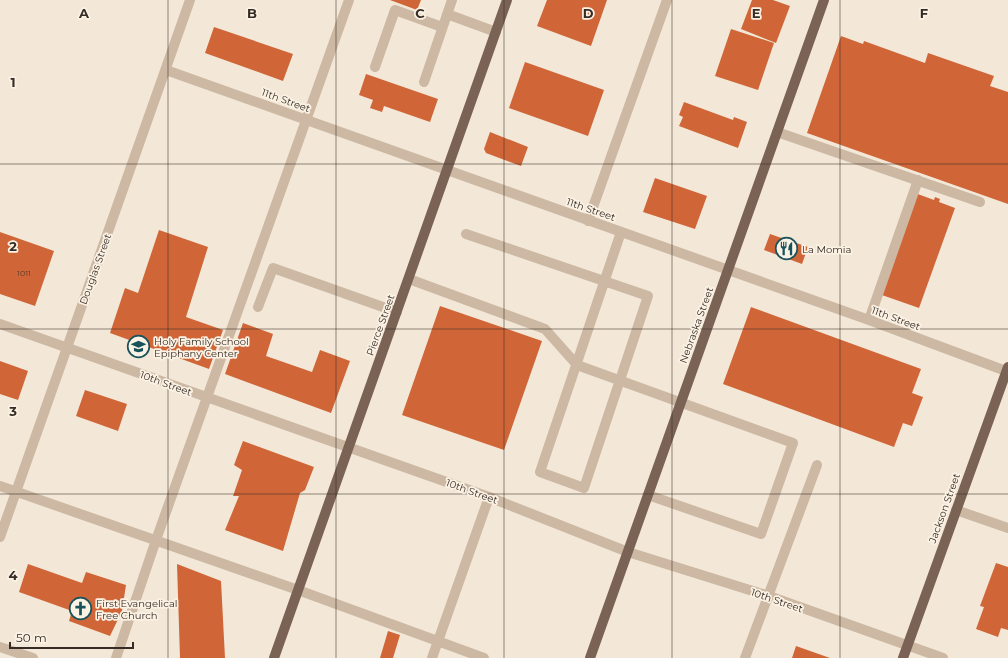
<svg xmlns="http://www.w3.org/2000/svg" width="1008" height="658" viewBox="0 0 1008 658" font-family="Montserrat,sans-serif">
	<style>
		.building { fill: #d06638 }
		.lines { fill: none; stroke-linecap: round; stroke-linejoin: round }
		.minor { stroke: #ccb8a3; stroke-width: 10 }
		.major { stroke: #7a6355; stroke-width: 10 }
		.grid { fill: none; stroke: #362c26; stroke-width: 1; stroke-opacity: 0.55 }
		.labels { text-anchor: middle; stroke-width: 3.5; stroke-linejoin: round; paint-order: stroke }
		.number-label { font-size: 8px; fill: #5c3a2a }
		.street-label { font-size: 10px; fill: #362c26; stroke: #fbf2e4 }
		.poi-label { font-size: 10px; fill: #362c26; stroke: #fbf2e4; text-anchor: start }
		.grid-label { font-size: 13px; text-anchor: middle; font-weight: bold; fill: #362c26; stroke: #fbf2e4; stroke-width: 3.5; stroke-linejoin: round; paint-order: stroke }
	</style>
	<rect width="100%" height="100%" fill="#f3e8d8"/>
	<path class="building" d="M390,0H421L417,10Z
		M547,0H607L591,46L537,26Z
		M752,0H773L790,6L776,43L741,29Z
		M214,27L293,54L283,81L205,53Z
		M731,29L774,43L758,90L715,76Z
		M841,36L863,44L864,41L925,63L928,53L994,76L990,86L1008,92V204L807,133Z
		M525,62L604,90L588,136L509,108Z
		M366,74L438,99L430,122L384,106L382,112L370,108L373,100L359,95Z
		M684,102L733,120L734,117L747,122L738,148L679,126L683,117L679,115Z
		M490,132L528,147L521,166L486,153L484,149Z
		M655,178L707,196L695,229L643,212Z
		M915,193L934,200L935,197L940,199L939,202L955,208L919,308L879,294Z
		M159,230L208,247L186,317L223,330L209,369L110,333L125,288L138,293Z
		M0,232L54,251L35,306L0,294Z
		M770,234L808,247L802,264L764,250Z
		M440,306L542,341L504,450L402,415Z
		M751,307L921,369L912,393L923,397L912,426L903,423L894,447L723,384Z
		M243,323L273,334L266,356L312,372L320,350L350,361L331,413L225,374Z
		M0,361L28,371L18,400L0,394Z
		M85,390L127,404L118,431L76,416Z
		M243,441L314,467L305,490L300,493L283,551L225,530L239,496H233L242,470L234,465Z
		M996,563L1008,567V630L1001,628L998,637L976,629L984,607L980,606Z
		M28,564L82,583L86,572L126,585L122,611L110,636L69,621L72,611L19,592Z
		M177,564L221,581L225,658H180Z
		M388,631L400,635L393,658H380Z
		M796,646L830,658H792Z"/>
	<g class="lines">
		<path class="minor" d="M447,14L496,32
			M375,67L395,10L442,27
			M166,70L869,320L1006,371
			M424,82L452,0
			M777,132L980,202
			M588,221L667,0
			M466,234L648,296L584,488L540,472C567,392 594,312 621,232
			M409,279L545,329L577,365L793,443L761,534L648,495
			M258,307L273,268L397,312
			M869,320L918,180
			M0,324L489,497L628,552L769,596L943,658
			M0,486L298,590L484,658
			M956,510L1008,528
			M0,537L190,0
			M0,647L33,658
			M116,658L156,540L349,0
			M432,658L489,497
			M745,658L817,465"/>
		<path class="major" d="M274,658C350,438 431,220 507,0
			M590,658L824,0
			M903,658L1008,367"/>
	</g>
	<path class="grid" d="M168,0V658M336,0V658M504,0V658M672,0V658M840,0V658M0,164H1008M0,329H1008M0,494H1008"/>
	<defs>
		<symbol id="restaurant-ring" viewBox="-11 -11 22 22"><circle r="9.5" fill="#fbf2e4" stroke="#18535b" stroke-width="1.5"/><path d="M-5-6h1v4h1v-4h1v4h1v-4h1v5L-1.5 .5V6h-2V.5L-5-1ZM5-6V6H3V1.5H1.5Q1.5-4 5-6Z" fill="#18535b"/></symbol>
		<symbol id="school-ring" viewBox="-11 -11 22 22"><circle r="9.5" fill="#fbf2e4" stroke="#18535b" stroke-width="1.5"/><path d="M0-5L7-2L0 1L-7-2ZM-4 1L0 2.5L4 1V4Q0 6-4 4Z" fill="#18535b"/></symbol>
		<symbol id="church-ring" viewBox="-11 -11 22 22"><circle r="9.5" fill="#fbf2e4" stroke="#18535b" stroke-width="1.5"/><path d="M-1.2-6h2.4v3.5h3.3v2.4h-3.3V6h-2.4V-.1h-3.3v-2.4h3.3Z" fill="#18535b"/></symbol>
	</defs>
	<g fill-rule="evenodd">
		<use href="#restaurant-ring" x="774" y="236" width="25" height="25"/>
		<use href="#school-ring" x="126" y="334" width="25" height="25"/>
		<use href="#church-ring" x="68" y="596" width="25" height="25"/>
	</g>
	<g class="labels">
		<g class="number-label">
			<text x="24" y="276">1011</text>
		</g>
		<g class="street-label">
			<text transform="translate(286 100) rotate(20)" y="4">11th Street</text>
			<text transform="translate(591 209) rotate(19)" y="4">11th Street</text>
			<text transform="translate(95 269) rotate(-70)" y="4">Douglas Street</text>
			<text transform="translate(896 318) rotate(20)" y="4">11th Street</text>
			<text transform="translate(380 325) rotate(-70)" y="4">Pierce Street</text>
			<text transform="translate(696 325) rotate(-70)" y="4">Nebraska Street</text>
			<text transform="translate(166 383) rotate(20)" y="4">10th Street</text>
			<text transform="translate(472 491) rotate(20)" y="4">10th Street</text>
			<text transform="translate(944 508) rotate(-70)" y="4">Jackson Street</text>
			<text transform="translate(777 600) rotate(19)" y="4">10th Street</text>
		</g>
		<g class="poi-label">
			<text x="802" y="253">La Momia</text>
			<text x="154" y="345">Holy Family School<tspan x="154" dy="12">Epiphany Center</tspan></text>
			<text x="96" y="607">First Evangelical<tspan x="96" dy="12">Free Church</tspan></text>
		</g>
	</g>
	<g class="grid-label">
		<text x="84" y="18">A</text>
		<text x="252" y="18">B</text>
		<text x="420" y="18">C</text>
		<text x="588" y="18">D</text>
		<text x="756" y="18">E</text>
		<text x="924" y="18">F</text>
		<text x="13" y="87">1</text>
		<text x="13" y="251">2</text>
		<text x="13" y="416">3</text>
		<text x="13" y="580">4</text>
	</g>
	<path d="M10 642v6h123v-6" fill="none" stroke="#362c26" stroke-width="2"/>
	<text x="16" y="642" font-size="12" fill="#362c26" stroke="#fbf2e4" stroke-width="3" paint-order="stroke">50 m</text>
</svg>
